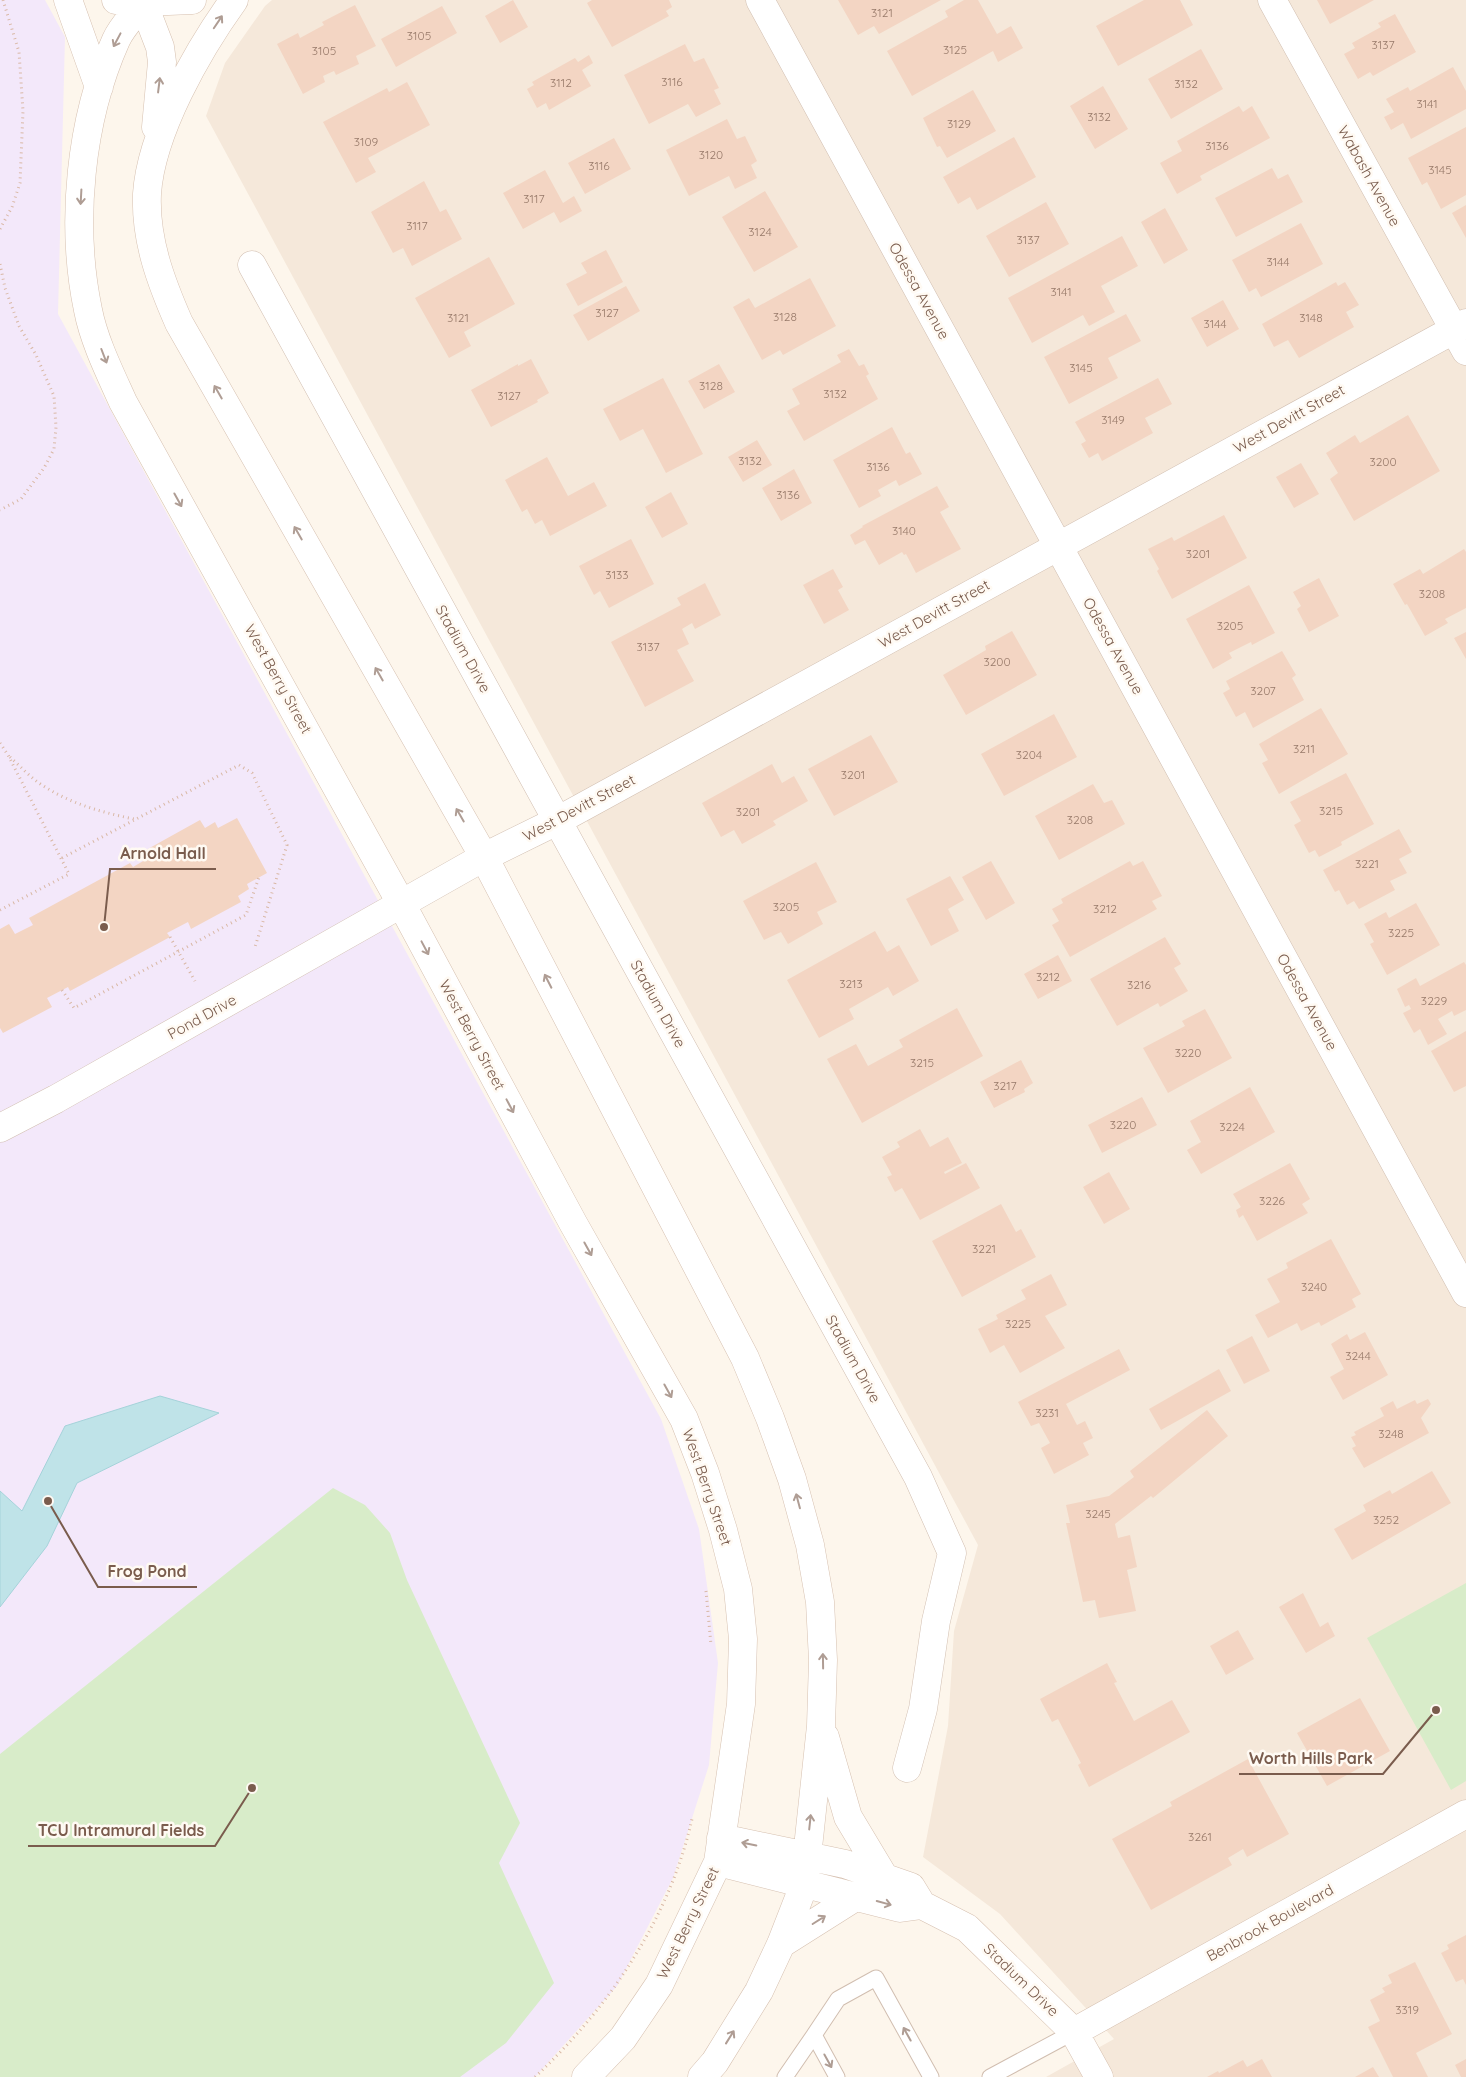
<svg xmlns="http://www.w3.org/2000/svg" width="1466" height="2077" viewBox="0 0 1466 2077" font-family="Quicksand,sans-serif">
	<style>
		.residential { fill: #f5e8da }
		.education { fill: #f3e8fa }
		.green { fill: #d8ecc9 }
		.water { fill: #bfe3e8; stroke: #a5d3da }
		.building { fill: #f3d5c3 }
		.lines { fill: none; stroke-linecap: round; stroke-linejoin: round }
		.lane-casing { stroke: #d1beb0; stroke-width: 17 }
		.street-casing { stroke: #d1beb0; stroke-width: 29 }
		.secondary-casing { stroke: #d6c0b0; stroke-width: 29 }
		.path { stroke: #d9b8a5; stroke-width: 3; stroke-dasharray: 1 4; stroke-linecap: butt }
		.lane { stroke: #fff; stroke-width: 15 }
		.street { stroke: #fff; stroke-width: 28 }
		.secondary { stroke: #fff; stroke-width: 28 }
		.oneway { stroke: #af9d94 }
		.labels { text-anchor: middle; stroke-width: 5; stroke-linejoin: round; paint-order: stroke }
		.number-label { font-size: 12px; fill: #987a6a }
		.street-label { font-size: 15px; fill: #7a5c4d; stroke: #fffaf3 }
		.leader { fill: none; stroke: #7a5c4d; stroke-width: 2 }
		.callout-dot { fill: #7a5c4d; stroke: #fffaf3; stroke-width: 2 }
		.callout-label { font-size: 16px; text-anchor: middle; font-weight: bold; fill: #7a5c4d; stroke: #fffaf3; stroke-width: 5; stroke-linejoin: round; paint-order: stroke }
	</style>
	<rect width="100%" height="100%" fill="#fdf6ec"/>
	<path class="residential" d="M272,0H1466V2077H1046L1114,2039L1000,1914L923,1857L948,1726L954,1631L978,1545L206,116L225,63L265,6Z"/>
	<path class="education" d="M0,0H45L65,37L58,314L661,1419L699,1529L718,1663L709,1765L673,1878L617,1986L535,2077H0Z"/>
	<path class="green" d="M333,1488L365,1505L390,1533L407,1580L520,1823L499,1863L554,1983L506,2043L460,2077H0V1754Z
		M1466,1583V1781L1451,1790L1367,1638Z"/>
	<path class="water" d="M160,1396L219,1413L77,1483L47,1546L0,1607V1491L22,1511L65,1426Z"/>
	<path class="building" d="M513,0L528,27L500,43L485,16Z
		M592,0H669L672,7L666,11L669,16L612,47L587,3Z
		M838,0H941L879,34L874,26L858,35Z
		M964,0H978L997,34L1011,26L1023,48L998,62L993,51L912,96L887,51L948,17L945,11Z
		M1144,0H1180L1193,25L1118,66L1096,26Z
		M1317,0H1374L1330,24Z
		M355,5L376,46L356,56L359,64L336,75L334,71L323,76L325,82L303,94L277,44L298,33L300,38L324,25L322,22Z
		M442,6L457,33L396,67L381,39Z
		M1395,14L1416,52L1373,76L1370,72L1358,79L1344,54L1355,48L1352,43L1381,27L1378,23Z
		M685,44L694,62L704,58L719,88L714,90L721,104L696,117L688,104L649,124L624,75Z
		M1201,49L1223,89L1171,119L1148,79Z
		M589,55L593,63L582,70L591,86L549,110L546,103L537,108L527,89L534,85L532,82L575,58L578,62Z
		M1453,67L1466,91V109L1411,139L1403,123L1391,130L1384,117L1394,112L1386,99L1408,87L1410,91Z
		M407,82L430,125L368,158L376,172L356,183L323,122L387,88L389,92Z
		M1103,86L1128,129L1095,149L1070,106Z
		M973,90L996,131L947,158L940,146L937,147L923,118Z
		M1239,106L1243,112L1252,106L1270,138L1200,176L1202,180L1177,194L1160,163L1182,151L1177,141Z
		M727,119L737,139L745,136L757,161L751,165L757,178L735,189L729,176L689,196L666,150Z
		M1466,127V195L1441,209L1427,182L1422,185L1408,158Z
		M1014,137L1036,177L977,210L970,197L958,204L943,177Z
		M614,138L631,169L585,194L568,163Z
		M1272,168L1278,179L1288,174L1303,202L1236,237L1215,198Z
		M545,170L563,203L574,196L582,211L560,223L554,212L523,229L503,193Z
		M424,181L440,212L446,209L462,239L412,266L403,248L393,253L371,212Z
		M765,191L798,247L754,272L722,217Z
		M1046,202L1069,244L1009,277L986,236Z
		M1466,205V238L1452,213Z
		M1165,208L1188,250L1164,264L1141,222Z
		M1301,223L1323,264L1261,297L1256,288L1249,292L1232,260Z
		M1122,236L1138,266L1101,286L1115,312L1089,326L1083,315L1032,343L1008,298Z
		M606,250L623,282L578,306L566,284L587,273L581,263Z
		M489,257L515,304L464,332L471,346L449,358L415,298Z
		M810,278L836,326L783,355L780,350L762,360L733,307L749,298L755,308Z
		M1336,282L1338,286L1345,282L1359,305L1346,312L1354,327L1299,358L1288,340L1274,347L1262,324Z
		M626,286L640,311L588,341L573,315Z
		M1223,300L1239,329L1207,347L1191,318Z
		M1126,314L1141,341L1108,358L1118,378L1069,404L1044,357Z
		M849,349L859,366L864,364L869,374L866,376L878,399L804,441L787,411L800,404L792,389L841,362L837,355Z
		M531,359L549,393L537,400L538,402L491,427L471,390L518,364V366Z
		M719,364L735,392L704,409L688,381Z
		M663,378L703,454L666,473L643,429L620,441L603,409Z
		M1158,378L1172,404L1145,418L1153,433L1102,461L1098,453L1089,458L1081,444L1086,441L1075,422Z
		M1408,415L1440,471L1354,521L1330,479L1338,473L1326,453L1355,435L1360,443Z
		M892,427L906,454L910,452L922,474L899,486L896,480L878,490L881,496L859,508L833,460Z
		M757,440L772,465L743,482L728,457Z
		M547,457L568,496L594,482L607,506L550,536L542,520L535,524L527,509L522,512L505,480Z
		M1301,463L1319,494L1294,508L1276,477Z
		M794,469L812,503L781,521L762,488Z
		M937,486L949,507L940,512L961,549L916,573L906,554L904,555L902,552L879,565L865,540L855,545L850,535L863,527L862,526Z
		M671,492L688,524L662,538L645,507Z
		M1224,515L1247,558L1172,599L1157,571L1159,569L1148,549L1172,537L1174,541Z
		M631,539L654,584L609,608L600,591L594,595L579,566Z
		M1464,549L1466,552V608L1445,619L1448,623L1425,636L1407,604L1405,605L1393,584L1420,569L1423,574Z
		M833,569L843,587L838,590L849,610L824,624L803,585Z
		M1319,578L1339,616L1309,632L1297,609L1301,606L1293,592Z
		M705,583L721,615L695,629L692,623L682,629L689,644L677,650L694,681L645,707L611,642L681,605L677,598Z
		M1249,585L1275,633L1252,645L1251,642L1229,653L1232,658L1213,669L1186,619Z
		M1012,631L1037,675L966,715L943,675L986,650L985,646Z
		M1466,632V659L1454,638Z
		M1282,651L1296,675L1292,678L1304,700L1253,728L1245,712L1236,717L1223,693L1230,689L1226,681Z
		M1321,708L1348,754L1279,794L1262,763L1268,760L1259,744Z
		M1054,714L1077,757L1004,796L981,754Z
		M871,735L898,782L834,816L808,769Z
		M772,764L782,783L794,776L808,801L773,821L776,825L742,844L734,830L721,837L702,803Z
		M1346,773L1374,824L1341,842L1342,845L1319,857L1315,850L1309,853L1294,825L1301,821L1290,802Z
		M1093,784L1104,803L1112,800L1125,824L1059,860L1035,816Z
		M237,818L267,873L247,884L249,889L238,896L241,902L191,929L188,922L167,933L170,937L70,991L68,987L47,998L52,1007L3,1033L0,1028V929L9,924L15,934L33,925L29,918L130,863L133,867L150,857L146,850L200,820L205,828L215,822L218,828Z
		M1399,829L1412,852L1399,859L1407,873L1390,881L1395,890L1359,909L1354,901L1347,905L1339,890L1335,892L1323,870Z
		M991,861L1015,903L986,920L962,877Z
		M1130,861L1133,866L1143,861L1162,896L1152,901L1157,909L1070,957L1052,925L1059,921L1052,909L1063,903L1061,899Z
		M816,862L837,902L817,912L823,924L788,944L781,932L764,940L743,901Z
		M950,876L964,900L948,909L959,931L931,946L906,899Z
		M1416,903L1440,945L1387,975L1370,944L1374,942L1364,924L1386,912L1389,918Z
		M875,931L887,952L899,945L919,981L893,996L888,987L849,1009L854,1019L819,1038L787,980Z
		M1165,937L1181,964L1174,968L1188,991L1160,1007L1158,1003L1117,1026L1090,979Z
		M1058,955L1072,981L1038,999L1024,974Z
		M1464,962L1466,965V1010L1454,1016L1452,1011L1438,1019L1447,1034L1428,1045L1420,1029L1414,1033L1403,1013L1411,1009L1409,1005L1405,1007L1397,989L1416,978L1420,986Z
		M957,1008L983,1056L862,1123L827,1059L856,1044L868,1066L903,1047L899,1040Z
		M1205,1009L1232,1058L1168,1093L1143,1048L1185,1026L1182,1021Z
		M1466,1031V1086L1454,1092L1431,1051Z
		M1021,1060L1033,1083L1024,1089L1025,1092L994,1108L980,1082Z
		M1250,1087L1275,1132L1201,1174L1187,1150L1201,1142L1190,1121Z
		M1142,1097L1157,1125L1102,1153L1088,1125Z
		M920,1129L930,1147L948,1137L962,1163L944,1172L945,1174L966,1163L980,1188L920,1220L902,1188L895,1192L887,1177L892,1175L882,1157L900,1147L897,1142Z
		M1290,1163L1310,1199L1302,1204L1308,1213L1257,1241L1243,1215L1239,1218L1236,1210L1241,1207L1233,1194Z
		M1109,1172L1130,1209L1104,1224L1083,1187Z
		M1001,1204L1016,1232L1021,1229L1036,1257L962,1297L932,1241Z
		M1331,1239L1361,1294L1352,1299L1356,1307L1321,1326L1319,1322L1301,1331L1297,1323L1268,1338L1255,1315L1280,1302L1267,1279L1288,1268L1286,1263Z
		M1051,1274L1067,1305L1045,1316L1065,1348L1020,1373L1004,1345L990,1353L978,1329L998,1319L996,1315L1026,1299L1021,1290Z
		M1365,1332L1388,1375L1343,1400L1330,1377L1344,1369L1331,1344L1347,1334L1350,1340Z
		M1252,1336L1270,1371L1244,1384L1226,1350Z
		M1119,1349L1130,1370L1066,1404L1077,1425L1085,1421L1093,1438L1083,1443L1089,1455L1054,1474L1041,1448L1050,1443L1039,1423L1031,1426L1018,1402Z
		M1219,1369L1231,1391L1161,1430L1149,1409Z
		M1428,1399L1431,1404L1421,1418L1429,1433L1364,1468L1352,1448L1356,1446L1351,1437L1356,1435L1354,1432L1384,1416L1380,1408L1393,1401L1397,1409L1415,1400L1417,1404Z
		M1207,1410L1228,1436L1153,1498L1151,1496L1115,1524L1118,1538L1130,1535L1137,1567L1127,1570L1136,1611L1099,1618L1095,1600L1083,1602L1066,1523H1070L1066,1505L1109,1496L1134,1477L1130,1471Z
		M1432,1471L1451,1503L1352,1560L1334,1529L1366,1511L1363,1505L1390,1490L1392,1494Z
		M1303,1593L1320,1627L1328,1622L1335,1636L1306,1653L1279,1607Z
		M1238,1630L1254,1659L1226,1675L1210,1646Z
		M1107,1663L1117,1682L1114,1683L1134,1721L1172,1700L1190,1732L1089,1787L1078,1765L1081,1763L1058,1719L1052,1722L1040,1699Z
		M1360,1698L1390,1751L1327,1786L1297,1733Z
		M1248,1759L1289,1834L1247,1857L1243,1849L1228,1858L1232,1865L1151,1910L1112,1839L1172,1806L1170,1802Z
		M1466,1935V1985L1463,1979L1456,1982L1441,1953L1449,1949L1447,1945Z
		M1415,1962L1452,2034L1416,2053L1428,2077H1393L1368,2027L1380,2021L1370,2000L1385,1992L1382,1988L1392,1983L1388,1975Z
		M1262,2059L1272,2077H1207L1218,2071L1219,2073L1243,2060L1247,2067Z
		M1466,2059V2077H1461L1455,2065Z
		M1373,2067L1379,2077H1355Z"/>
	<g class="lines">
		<defs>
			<path id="lane" d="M785,2077L814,2035
				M837,2077L814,2035L838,1999L876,1978L931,2077
				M990,2077L1074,2032"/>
			<path id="street" d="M760,0L1466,1293
				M1272,0L1466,351
				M252,265L918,1477L952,1553L936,1621L923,1709L907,1768
				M0,1128L56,1099L484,857L557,821L1466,323"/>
			<path id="secondary" d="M68,0L99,87
				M116,0L144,2L192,0
				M142,0L160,47L162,62L156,127
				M145,0C136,13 122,26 116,40C80,120 70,224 88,310C94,341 110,373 123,402L402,905L573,1223L684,1419L705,1473L723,1530L738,1589L743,1639L741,1704L718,1862L659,1985L623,2038L586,2077
				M234,0C198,50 151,132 147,194C145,240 161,282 179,323L484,857L745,1358L770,1418L792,1479L810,1545L820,1602L823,1660L821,1726L804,1885L781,1944L759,1991L715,2062L702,2077
				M825,1737L848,1817L884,1877
				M721,1838L845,1864L911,1887L922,1905L967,1928L1074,2032L1099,2077
				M718,1862L900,1908L922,1905
				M781,1944L857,1896
				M1074,2032L1466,1814"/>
		</defs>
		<use href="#lane" class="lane-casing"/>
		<use href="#street" class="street-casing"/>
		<use href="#secondary" class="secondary-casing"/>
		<path class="path" d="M0,229L12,207L20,183L23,111L19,52L3,0
			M0,264L5,288L19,326L36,355L54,396L56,427L54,449L44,468L21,499L0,510
			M0,743L8,755L69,874L0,910
			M10,757C20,766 29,776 39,783C68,803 100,812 134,819
			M62,858L239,765L252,773L287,845L255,947
			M170,937L195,981
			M62,990L74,1008L246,915L259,877
			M706,1591L711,1645
			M535,2077C608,2009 670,1918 692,1819"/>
		<use href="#lane" class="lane"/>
		<use href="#street" class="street"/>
		<use href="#secondary" class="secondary"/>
	</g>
	<defs><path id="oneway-shaft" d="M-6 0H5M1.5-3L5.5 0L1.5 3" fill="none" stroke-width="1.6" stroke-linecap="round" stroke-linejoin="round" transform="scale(1.25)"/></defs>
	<g class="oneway">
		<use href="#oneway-shaft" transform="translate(218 22) rotate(-56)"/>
		<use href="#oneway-shaft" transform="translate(117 40) rotate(118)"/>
		<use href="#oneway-shaft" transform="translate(159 85) rotate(-83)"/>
		<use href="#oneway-shaft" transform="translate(81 197) rotate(93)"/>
		<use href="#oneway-shaft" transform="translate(104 356) rotate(69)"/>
		<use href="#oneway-shaft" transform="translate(218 392) rotate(-120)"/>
		<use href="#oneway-shaft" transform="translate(178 500) rotate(61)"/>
		<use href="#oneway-shaft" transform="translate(298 533) rotate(-120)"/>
		<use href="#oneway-shaft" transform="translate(379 674) rotate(-120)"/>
		<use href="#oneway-shaft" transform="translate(460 815) rotate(-120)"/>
		<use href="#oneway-shaft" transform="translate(425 948) rotate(62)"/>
		<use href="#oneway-shaft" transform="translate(548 981) rotate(-117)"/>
		<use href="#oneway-shaft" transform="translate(510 1106) rotate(62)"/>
		<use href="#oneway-shaft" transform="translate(588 1249) rotate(61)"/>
		<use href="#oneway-shaft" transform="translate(668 1391) rotate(61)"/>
		<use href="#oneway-shaft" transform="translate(798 1501) rotate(-105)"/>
		<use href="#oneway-shaft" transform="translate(823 1661) rotate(-91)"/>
		<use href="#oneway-shaft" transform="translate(810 1822) rotate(-84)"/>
		<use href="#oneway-shaft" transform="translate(749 1844) rotate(-168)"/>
		<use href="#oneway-shaft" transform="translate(884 1903) rotate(15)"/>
		<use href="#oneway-shaft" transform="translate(819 1920) rotate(-32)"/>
		<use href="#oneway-shaft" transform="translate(907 2034) rotate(-119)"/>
		<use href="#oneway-shaft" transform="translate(730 2037) rotate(-58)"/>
		<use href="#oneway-shaft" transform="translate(828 2061) rotate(61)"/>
	</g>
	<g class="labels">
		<g class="number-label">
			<text x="882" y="17">3121</text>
			<text x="419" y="40">3105</text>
			<text x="1383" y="49">3137</text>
			<text x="955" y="54">3125</text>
			<text x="324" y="55">3105</text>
			<text x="672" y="86">3116</text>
			<text x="561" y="87">3112</text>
			<text x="1186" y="88">3132</text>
			<text x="1427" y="108">3141</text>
			<text x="1099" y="121">3132</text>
			<text x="959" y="128">3129</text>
			<text x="366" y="146">3109</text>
			<text x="1217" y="150">3136</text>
			<text x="711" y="159">3120</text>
			<text x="599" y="170">3116</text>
			<text x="1440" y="174">3145</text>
			<text x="534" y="203">3117</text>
			<text x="417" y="230">3117</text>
			<text x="760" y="236">3124</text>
			<text x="1028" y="244">3137</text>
			<text x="1278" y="266">3144</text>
			<text x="1061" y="296">3141</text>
			<text x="607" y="317">3127</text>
			<text x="785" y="321">3128</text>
			<text x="458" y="322">3121</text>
			<text x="1311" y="322">3148</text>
			<text x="1215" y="328">3144</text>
			<text x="1081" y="372">3145</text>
			<text x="711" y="390">3128</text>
			<text x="835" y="398">3132</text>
			<text x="509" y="400">3127</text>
			<text x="1113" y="424">3149</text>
			<text x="750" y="465">3132</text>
			<text x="1383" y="466">3200</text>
			<text x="878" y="471">3136</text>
			<text x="788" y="499">3136</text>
			<text x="904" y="535">3140</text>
			<text x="1198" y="558">3201</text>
			<text x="617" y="579">3133</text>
			<text x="1432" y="598">3208</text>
			<text x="1230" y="630">3205</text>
			<text x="648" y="651">3137</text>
			<text x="997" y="666">3200</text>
			<text x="1263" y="695">3207</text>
			<text x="1304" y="753">3211</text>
			<text x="1029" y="759">3204</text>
			<text x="853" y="779">3201</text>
			<text x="1331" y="815">3215</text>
			<text x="748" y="816">3201</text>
			<text x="1080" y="824">3208</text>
			<text x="1367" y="868">3221</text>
			<text x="786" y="911">3205</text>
			<text x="1105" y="913">3212</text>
			<text x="1401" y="937">3225</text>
			<text x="1048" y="981">3212</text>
			<text x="851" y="988">3213</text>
			<text x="1139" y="989">3216</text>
			<text x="1434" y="1005">3229</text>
			<text x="1188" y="1057">3220</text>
			<text x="922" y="1067">3215</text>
			<text x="1005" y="1090">3217</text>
			<text x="1123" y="1129">3220</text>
			<text x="1232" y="1131">3224</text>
			<text x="1272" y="1205">3226</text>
			<text x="984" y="1253">3221</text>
			<text x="1314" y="1291">3240</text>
			<text x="1018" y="1328">3225</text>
			<text x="1358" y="1360">3244</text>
			<text x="1047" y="1417">3231</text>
			<text x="1391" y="1438">3248</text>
			<text x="1098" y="1518">3245</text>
			<text x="1386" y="1524">3252</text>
			<text x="1200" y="1841">3261</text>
			<text x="1407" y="2014">3319</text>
		</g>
		<g class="street-label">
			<text transform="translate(1369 176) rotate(61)" y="5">Wabash Avenue</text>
			<text transform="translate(919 291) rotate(61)" y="5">Odessa Avenue</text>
			<text transform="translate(1289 419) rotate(-29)" y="5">West Devitt Street</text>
			<text transform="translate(934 614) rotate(-29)" y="5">West Devitt Street</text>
			<text transform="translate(1113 646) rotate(61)" y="5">Odessa Avenue</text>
			<text transform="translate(463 649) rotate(61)" y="5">Stadium Drive</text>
			<text transform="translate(278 679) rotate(61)" y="5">West Berry Street</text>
			<text transform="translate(579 808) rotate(-28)" y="5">West Devitt Street</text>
			<text transform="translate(1307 1002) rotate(61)" y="5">Odessa Avenue</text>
			<text transform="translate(658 1004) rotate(61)" y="5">Stadium Drive</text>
			<text transform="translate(202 1017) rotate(-29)" y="5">Pond Drive</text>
			<text transform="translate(472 1035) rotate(62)" y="5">West Berry Street</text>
			<text transform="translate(853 1359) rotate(61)" y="5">Stadium Drive</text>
			<text transform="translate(707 1487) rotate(71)" y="5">West Berry Street</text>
			<text transform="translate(688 1923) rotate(-64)" y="5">West Berry Street</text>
			<text transform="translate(1270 1923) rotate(-29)" y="5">Benbrook Boulevard</text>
			<text transform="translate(1021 1980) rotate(44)" y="5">Stadium Drive</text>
		</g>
	</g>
	<path class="leader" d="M104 927L110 869H216M48 1501L98 1587H197M1436 1710L1383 1774H1239M252 1788L215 1846H28"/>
	<g class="callout-dot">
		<circle cx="104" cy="927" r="5"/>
		<circle cx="48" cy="1501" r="5"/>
		<circle cx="1436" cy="1710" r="5"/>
		<circle cx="252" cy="1788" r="5"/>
	</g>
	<g class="callout-label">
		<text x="163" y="859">Arnold Hall</text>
		<text x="147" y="1577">Frog Pond</text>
		<text x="1311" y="1764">Worth Hills Park</text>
		<text x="121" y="1836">TCU Intramural Fields</text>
	</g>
</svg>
